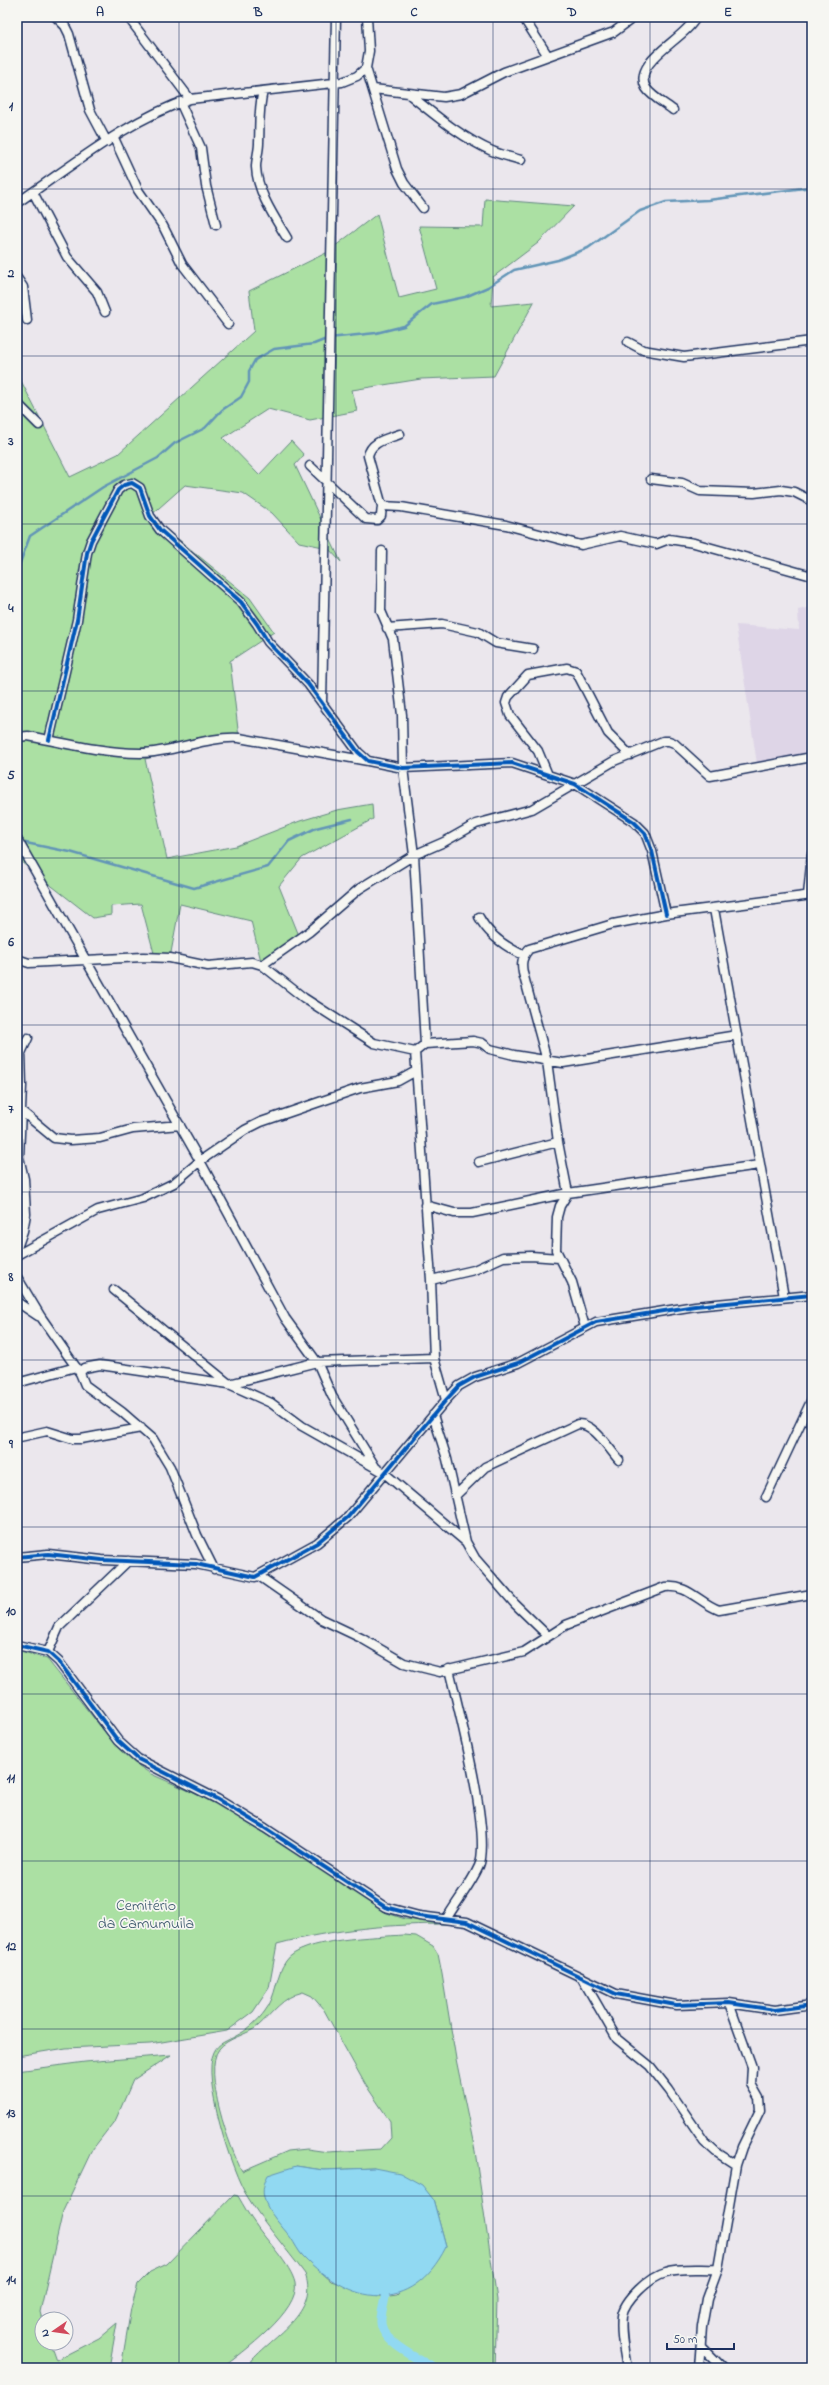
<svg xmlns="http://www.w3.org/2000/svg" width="829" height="2385" viewBox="0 0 829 2385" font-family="'Indie Flower',sans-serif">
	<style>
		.built { fill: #ded5e7 }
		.green { fill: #abe0a3; stroke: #638880; fill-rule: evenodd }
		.water { fill: #91d9f2; stroke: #6295b7 }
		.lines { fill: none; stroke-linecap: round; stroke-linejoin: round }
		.stream { stroke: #6295b7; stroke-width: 2.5 }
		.canal { stroke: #91d9f2; stroke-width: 9 }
		.street-casing { stroke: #1b2f5e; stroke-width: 11 }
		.street { stroke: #f6f6f2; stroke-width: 8 }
		.cycleway-casing { stroke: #f6f6f2; stroke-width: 6 }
		.cycleway { stroke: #0057b8; stroke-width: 4 }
		.grid { fill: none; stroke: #1b2f5e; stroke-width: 1; stroke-opacity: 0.55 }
		.labels { text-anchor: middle; stroke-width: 3.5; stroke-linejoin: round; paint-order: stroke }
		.park-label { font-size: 16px; fill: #3f5b6f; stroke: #f6f6f2 }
		.neatline { fill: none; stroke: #1b2f5e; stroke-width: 1.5 }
		.grid-label { font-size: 13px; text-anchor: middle; font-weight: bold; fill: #1b2f5e }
	</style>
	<rect width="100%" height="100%" fill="#ebe7ed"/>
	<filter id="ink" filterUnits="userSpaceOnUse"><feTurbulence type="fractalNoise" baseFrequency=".025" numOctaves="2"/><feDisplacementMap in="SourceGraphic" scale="8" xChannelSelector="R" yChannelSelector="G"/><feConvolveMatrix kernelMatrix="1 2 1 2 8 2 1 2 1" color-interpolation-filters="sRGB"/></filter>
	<g filter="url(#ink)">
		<path class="built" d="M812,607V752L757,764L736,625L799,630L798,610Z"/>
		<path class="green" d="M485,199L574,206L538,243L493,277L491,306L534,302L494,376L421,379L352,390L357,411L310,420L268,409L223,438L259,475L291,441L304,455L295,465L341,562L328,548L299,542L272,513L243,493L185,485L150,516L250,598L274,632L230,661L239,738L145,759L167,859L236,846L300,821L337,810L372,804L373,819L302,858L279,886L300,938L262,965L251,921L180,904L170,958L155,957L141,904L111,906V915L93,918L21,862L17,863V373L70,477L118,454L254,331L249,291L326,253L377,214L399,298L436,289L419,226L483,227Z
			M17,1650L47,1659L116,1746L133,1762L151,1774L214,1802L335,1878L384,1912L405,1919L450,1924C392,1924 334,1929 277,1944L269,1988L253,2012L227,2031L150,2044L66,2048L17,2056Z
			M404,1935L416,1936L433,1946L438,1954L442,1974L456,2059L475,2151L497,2300L495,2368H246C264,2340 321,2316 305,2274C286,2248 264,2224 247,2196C232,2173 201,2077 214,2052C218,2043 227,2041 236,2036C246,2031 258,2021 265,2011C277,1996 275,1976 286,1961C301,1938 377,1937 404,1935ZM303,1992L312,1996L324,2010L365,2084L390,2121L391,2138L381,2149L328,2152L307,2149L288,2151L242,2171C230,2149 202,2071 219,2049C227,2038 247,2035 258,2026C273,2013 282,1997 303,1992ZM296,2166L323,2170L374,2168L433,2199L446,2247L397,2295L382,2297L331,2281L302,2255L295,2244Z
			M171,2055L133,2080L116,2119L92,2150L63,2211L40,2312L42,2319V2343H50L56,2360L99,2338L117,2323L109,2368H17V2071L85,2062Z
			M234,2195L238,2196C244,2206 249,2216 256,2225C266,2240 291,2265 295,2283C301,2310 242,2353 222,2368H121L131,2308L138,2284L150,2272L167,2264Z"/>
		<path class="water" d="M296,2166L323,2170L374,2168L400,2173L422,2185L433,2199L446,2247C411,2316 350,2305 303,2256C298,2251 295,2244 291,2238C282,2226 268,2213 264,2198C262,2190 264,2183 268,2175Z"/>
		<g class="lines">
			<path class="stream" d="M17,571L30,536L103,487L158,458L175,443L205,428L222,410L241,397L249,382V371L255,360L274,349L314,344L329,338L376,333L404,326L432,304L465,297L488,287L514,270L558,260L588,248L640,211L666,202L708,200L812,187
				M21,842L70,852L194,888L268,867L289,841L316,828L352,819"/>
			<path class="canal" d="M385,2297C384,2304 382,2311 381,2318C378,2342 417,2357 433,2368"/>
			<defs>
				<path id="street" d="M56,17L65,26L69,34L90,110L107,142
					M128,17L190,99
					M367,17L369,51L366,68L397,169L404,183L423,208
					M523,17L548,56
					M373,89L444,97L461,94L504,72L614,32L634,17
					M263,91C258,111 260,123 259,143C259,151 256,159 256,167C257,192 275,218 287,238
					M410,95C435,115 462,138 492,151C501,155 511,157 521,160
					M180,102L201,148L206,186L216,225
					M673,110C665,104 651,96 646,88C631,61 686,39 696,17
					M114,138L138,190L163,226L182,264L228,324
					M33,192L67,257L97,292L105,312
					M17,203C72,166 127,120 190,99L342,82L357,76L366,68
					M17,278L23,287L27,320
					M628,342L643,350L684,357L812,341
					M17,403L39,425
					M310,466L366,519L377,520L381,516L382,506L368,456C371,441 387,439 400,434
					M651,479L682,483L700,491L754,493L781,490L794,492L812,501
					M382,506L401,507L506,525L581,545L620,536L656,544L669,539L694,543L812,576
					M382,551L381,611L393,639L402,715L403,768L414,855L425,1044
					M387,628L442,624L478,632L496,643L533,649
					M322,703L336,17
					M17,737L28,736C64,743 103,753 140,753C174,753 205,736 239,738L368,761
					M49,740L77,620L87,553L91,541L118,490L124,485L132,483L140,488L150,516L160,530L241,602L257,624L268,642L308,684L358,752L368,761L403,768L512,763L575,784L634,822L645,833L652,851L666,914
					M548,775L538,751L510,715L506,703L508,697L528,675L567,668L576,671L608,733L630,755
					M17,839L200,1161L285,1318L317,1362L332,1396L376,1468
					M808,895L812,854
					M714,909L784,1297
					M479,917C488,934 506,947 523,955
					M17,959L29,963L143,957L170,958L208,966L252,962L262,965L304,998L374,1043L415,1052L425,1044L473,1041L482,1043L490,1049L514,1055L563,1063L737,1035
					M262,965L309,932L359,889L414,855L444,842L476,824L532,809L614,761L663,741H669L674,743L710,776L812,757
					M415,1052L431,1280L434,1358L446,1400
					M19,1109L54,1138L71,1140L100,1138L133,1129L180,1125
					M479,1162L558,1142
					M425,1205L454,1213H472L568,1193L759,1165
					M17,1248L23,1231L26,1214L24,1179L19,1157L22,1086L21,1053L28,1038
					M17,1255L98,1210L143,1198L174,1183L200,1161L245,1130L261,1122L360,1088L398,1081L416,1071
					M17,1277L41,1317L80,1373L85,1385L122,1412L153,1439L170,1467L197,1535L214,1569
					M431,1280L474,1270L503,1257L531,1256L559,1258
					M114,1290L228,1383
					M17,1302L38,1316
					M585,1327L572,1282L556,1250L557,1217L560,1206L568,1193L558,1142L547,1061L523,973C521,963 522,957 529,949L613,924L666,914L812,895
					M80,1373L84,1368L100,1365L229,1384L271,1403L302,1426L383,1472L466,1542
					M17,1383L76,1367
					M229,1384L317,1362L434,1358
					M433,1415L447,1459L466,1542L475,1558L515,1604L548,1636
					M20,1437L47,1431L73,1439H81L141,1428
					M455,1496L485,1467L578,1424C595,1424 608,1448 619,1460
					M766,1497L812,1399
					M17,1557L48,1554L102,1560L196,1564L255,1577L317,1543L348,1517L446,1400L459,1386L475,1377L518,1363L596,1322L695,1306L812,1295
					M259,1576L321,1619L361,1638L404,1663L440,1672L524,1652L566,1625L665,1587C688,1584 699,1603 719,1610L812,1594
					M17,1645L48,1652L59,1662L118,1741L138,1759L217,1799L265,1828L385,1907L419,1916L467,1922L616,1994L676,2005L729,2003L775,2010L812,2005
					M48,1652L59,1627L128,1561
					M447,1918C457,1901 471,1884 479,1866C492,1836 458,1707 449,1669
					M583,1980L617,2039L650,2066L669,2090L704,2141L716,2152L736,2165
					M701,2346L723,2368
					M627,2368C624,2351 620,2333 622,2316C624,2300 650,2276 666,2272C681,2267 702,2270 718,2269
					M699,2368L702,2327L707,2299L718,2269L736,2165L742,2147L760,2110L759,2098L751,2084L752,2067L729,2003"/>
			</defs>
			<use href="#street" class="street-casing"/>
			<use href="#street" class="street"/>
			<defs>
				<path id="cycleway" d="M49,740L77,620L87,553L91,541L118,490L124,485L132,483L140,488L150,516L160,530L241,602L257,624L268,642L308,684L358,752L368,761L403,768L512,763L575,784L634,822L645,833L652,851L666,914
					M17,1557L48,1554L102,1560L196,1564L255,1577L317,1543L348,1517L446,1400L459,1386L475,1377L518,1363L596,1322L695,1306L812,1295
					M17,1645L48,1652L59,1662L118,1741L138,1759L217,1799L265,1828L385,1907L419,1916L467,1922L616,1994L676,2005L729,2003L775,2010L812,2005"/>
			</defs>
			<use href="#cycleway" class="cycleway-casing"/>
			<use href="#cycleway" class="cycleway"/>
		</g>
	</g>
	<path class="grid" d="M179,17V2368M336,17V2368M493,17V2368M650,17V2368M17,189H812M17,356H812M17,524H812M17,691H812M17,858H812M17,1025H812M17,1192H812M17,1360H812M17,1527H812M17,1694H812M17,1861H812M17,2029H812M17,2196H812"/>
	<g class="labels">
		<g class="park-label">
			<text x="146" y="1910">Cemitério<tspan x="146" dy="18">da Camumuila</tspan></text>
		</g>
	</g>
	<rect width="829" height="2385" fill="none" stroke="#f6f6f2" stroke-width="44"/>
	<g transform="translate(54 2331) rotate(257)"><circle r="19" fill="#f6f6f2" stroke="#9ea6b7"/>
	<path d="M0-3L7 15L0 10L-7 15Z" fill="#d1495b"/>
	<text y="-6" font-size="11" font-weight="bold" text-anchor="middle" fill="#1b2f5e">N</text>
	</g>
	<path d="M667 2343v6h67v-6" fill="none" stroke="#1b2f5e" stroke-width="2"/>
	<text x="673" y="2343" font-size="12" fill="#1b2f5e" stroke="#f6f6f2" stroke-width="3" paint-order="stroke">50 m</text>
	<rect x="22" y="22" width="785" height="2341" class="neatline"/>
	<g class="grid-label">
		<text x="100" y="16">A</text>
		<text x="258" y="16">B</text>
		<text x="414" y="16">C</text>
		<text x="572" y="16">D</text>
		<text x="728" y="16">E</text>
		<text x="11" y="110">1</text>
		<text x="11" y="277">2</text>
		<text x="11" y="445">3</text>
		<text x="11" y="612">4</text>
		<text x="11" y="779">5</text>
		<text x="11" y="946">6</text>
		<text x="11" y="1113">7</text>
		<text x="11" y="1281">8</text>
		<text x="11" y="1448">9</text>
		<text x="11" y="1615">10</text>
		<text x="11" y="1782">11</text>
		<text x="11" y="1950">12</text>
		<text x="11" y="2117">13</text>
		<text x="11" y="2284">14</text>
	</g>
</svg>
